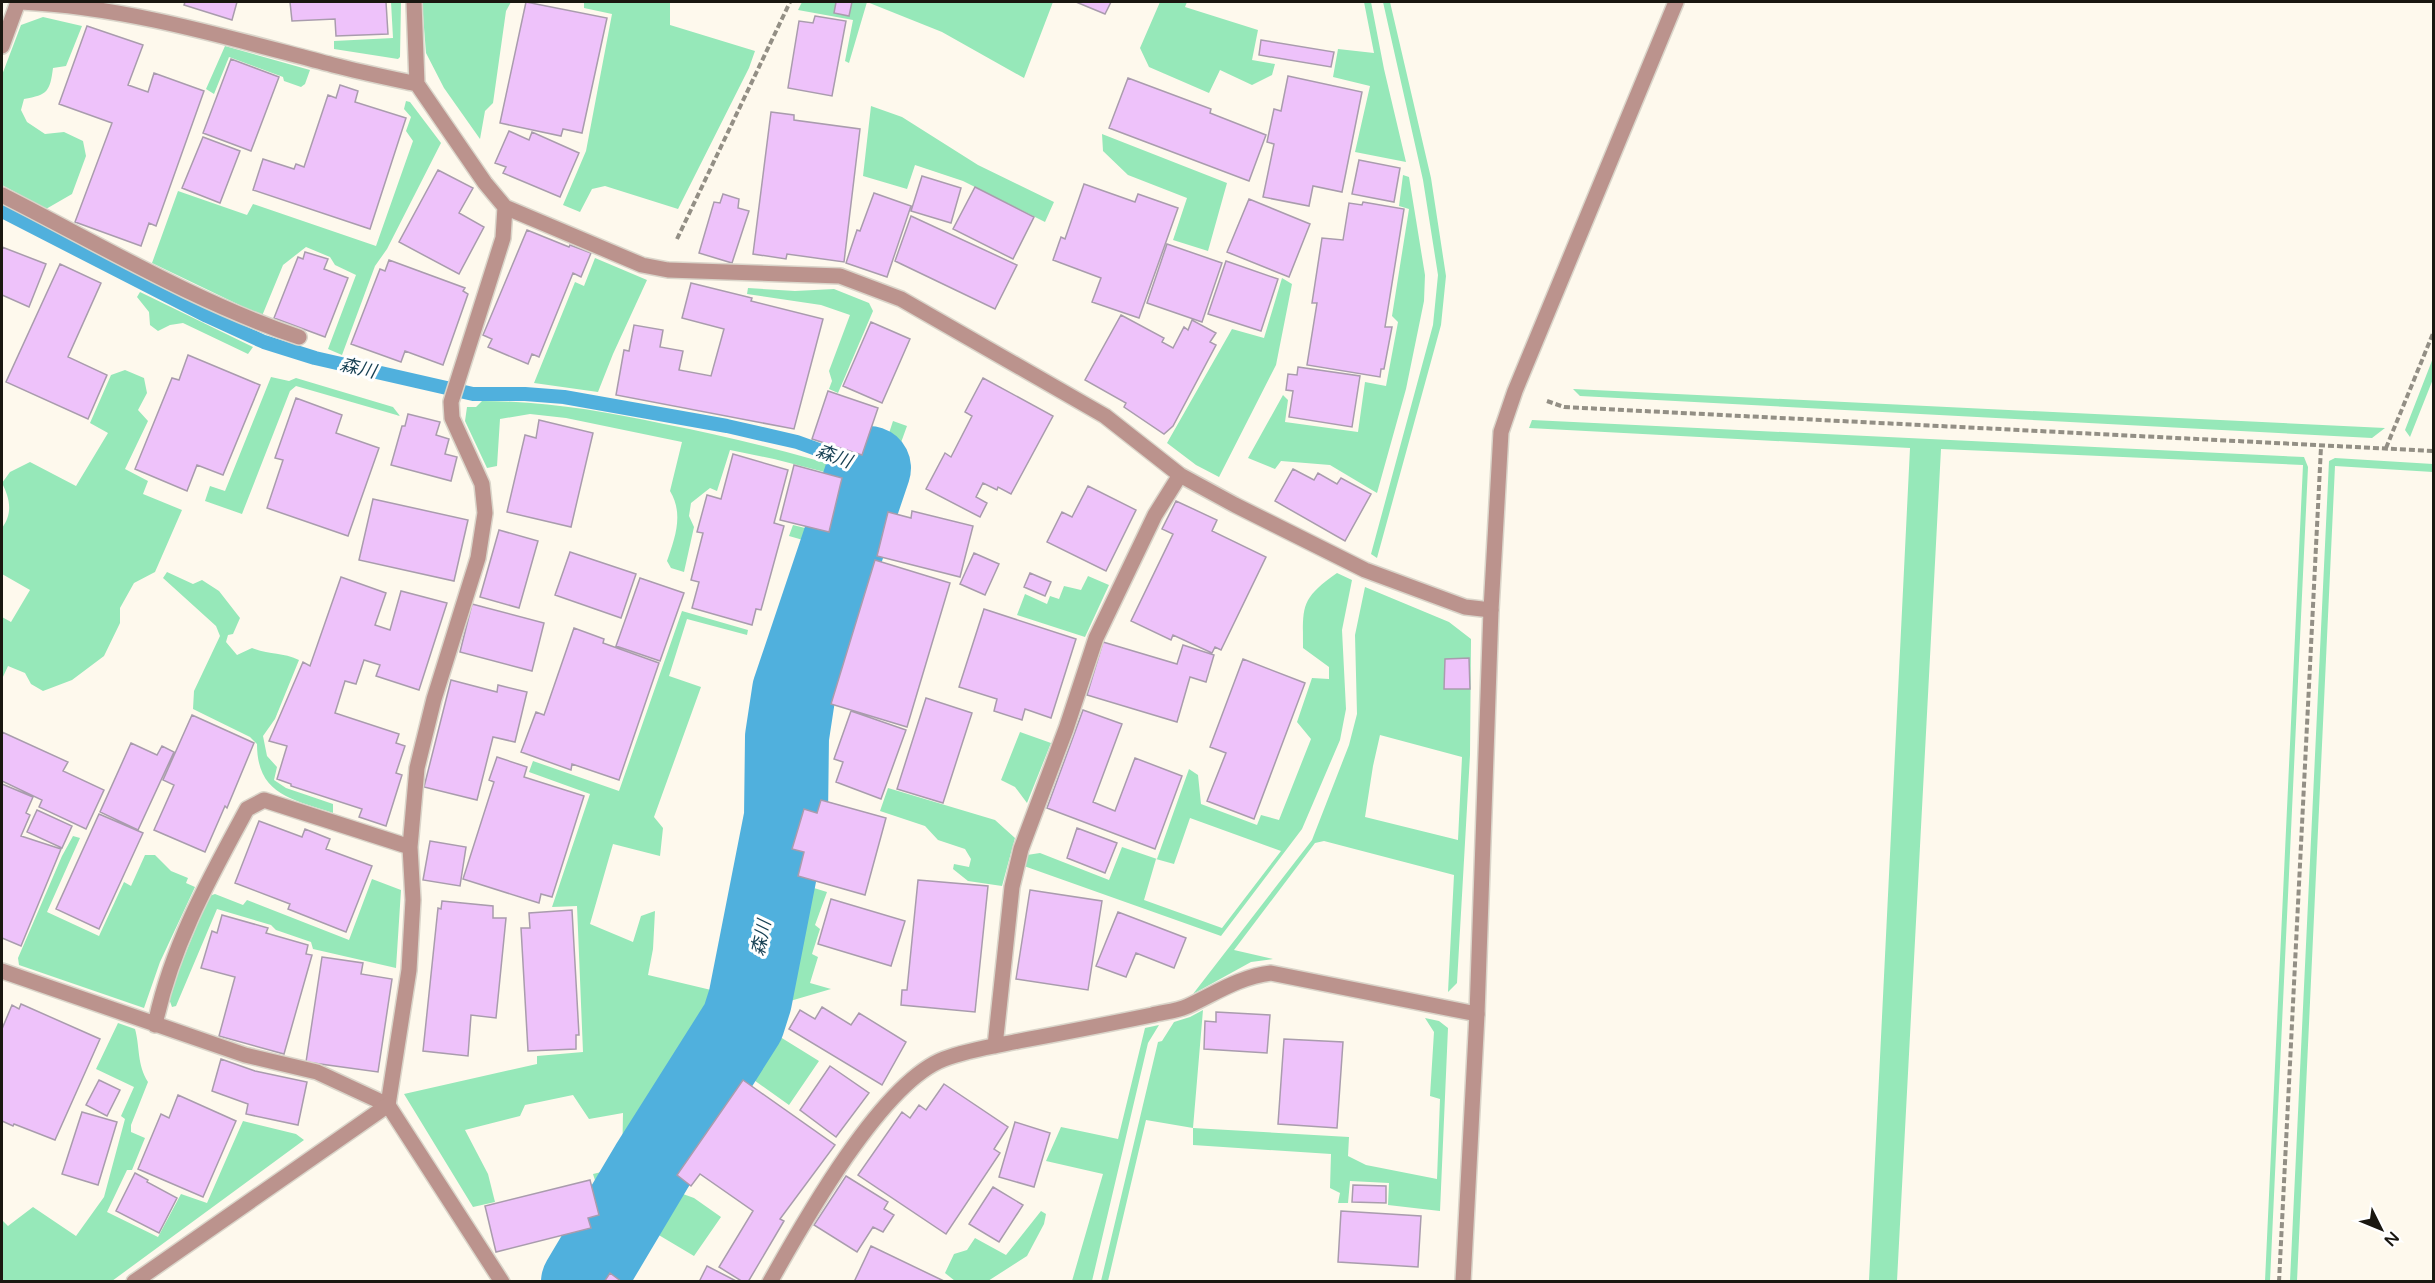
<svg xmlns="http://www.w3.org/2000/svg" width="2435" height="1283" viewBox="0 0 2435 1283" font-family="'Varela Round','Noto Sans JP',sans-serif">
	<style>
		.green { fill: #96e8b9; fill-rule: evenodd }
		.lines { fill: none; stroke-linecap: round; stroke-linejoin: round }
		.stream { stroke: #50b0dd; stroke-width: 14 }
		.river { stroke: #50b0dd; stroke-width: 84 }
		.building { fill: #eec2fa; stroke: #a99cad; stroke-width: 1.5 }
		.lane-casing { stroke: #dad5ca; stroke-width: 18 }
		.street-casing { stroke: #dad5ca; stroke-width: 18 }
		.path { stroke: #938f85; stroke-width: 4; stroke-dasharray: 6 3; stroke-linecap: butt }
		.lane { stroke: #bb938d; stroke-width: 15 }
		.street { stroke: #bb938d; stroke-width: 15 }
		.labels { text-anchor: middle; stroke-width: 6; stroke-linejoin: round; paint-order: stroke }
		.water-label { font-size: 18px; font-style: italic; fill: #163f52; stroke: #fff }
	</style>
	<rect width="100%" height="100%" fill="#fef9ed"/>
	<path class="green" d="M391,2H401L400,57L398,59L334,49V41L393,38Z
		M422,2H511L506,11L493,103L485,111L480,139L444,88L426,53Z
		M584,2H670V25L755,51L749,68L678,209L605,186L592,189L580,212L563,205L586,151L612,14L584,8Z
		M802,2H1053L1024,78L942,32L867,2L849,63L845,61L853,20L798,10Z
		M1160,2H1187L1185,7L1258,30L1252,60L1275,64L1272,75L1252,85L1220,70L1209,93L1149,67L1140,48Z
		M1364,2H1371L1384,69L1406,162L1355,152L1370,86L1333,77L1338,49L1374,53Z
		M1383,2H1390L1431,178L1446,276L1441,325L1377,558L1371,554L1433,325L1438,275L1423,180Z
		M43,17L82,26L66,66L53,68C50,91 48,95 24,99L21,110L27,122L45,134L64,132L83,141L86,156L72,194L46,209L2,185V75L21,25Z
		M225,46L310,70L305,84L301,87L284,81L283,77L229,57L214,94L206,89Z
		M406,101L410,102L441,143L387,249L375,266L342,355L328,349L356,275L335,265L330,257L306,247L283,265L262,316L152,263L178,191L247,215L253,204L376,246L413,141L406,131L411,117L404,109Z
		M871,106L902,117L978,165L1054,202L1045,222L963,181L915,165L907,189L863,176Z
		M1102,134L1227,183L1208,251L1173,240L1187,198L1128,175L1103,151Z
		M1403,175L1409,177L1425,275L1424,301L1406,389L1377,493L1330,465L1281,461L1275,469L1248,458L1283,395L1288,400L1285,422L1358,432L1365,382L1386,386L1398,322L1392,316L1409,209L1399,206Z
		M595,258L647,280L613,354L598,392L534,383L575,282L584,286Z
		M1282,278L1292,284L1276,365L1219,477L1196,465L1167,443L1232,329L1264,338Z
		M748,288L795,291L834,289L869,303L873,311L838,393L829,389L832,381L829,371L850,315L821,305L747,294Z
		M140,292L253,347L248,354L183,323L170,325L158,331L150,325L149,312L137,297Z
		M2433,358V379L2410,437L2405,430Z
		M125,370L144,378L147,393L138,410L148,421L125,469L148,481L143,494L182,510L155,572L134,583L120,608V623L104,656L72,680L43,691L31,684L25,673L8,666L2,679V617L11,622L30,590L2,574V528C13,513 10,499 2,483L10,472L30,462L76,486L108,433L90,423L111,375Z
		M271,377L289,381L296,378L393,407L400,416L296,386L290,391L242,514L205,501L210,486L225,491Z
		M1573,389L2385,428L2372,438L1580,396Z
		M482,401C546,401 601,411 664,424C731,437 795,453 860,473L786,688L779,736V814L741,999L736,1012L613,1211L603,1206L593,1174L622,1167L623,1113L589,1119L573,1095L525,1105L520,1116L465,1130L488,1174L495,1202L473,1207L404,1094L537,1064V1056L583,1052L577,906L552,907L590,794L529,772L533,761L619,791L682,611L748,630L747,635L687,619L669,676L701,687L654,817L663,828L660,856L613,844L590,924L633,942L641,916L655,911L653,949L648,975L728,994L736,965L758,856L767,787L765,737L770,694L785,646L782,644L792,613L800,614L824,546L789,536L793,525L829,534L844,477L774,459L730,450L717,491L710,488L691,503L689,516L694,527L684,572L671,568L667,561C675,538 684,514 670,491L682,442L566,418L530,414L500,419L497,466L487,468L465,421L467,407H476Z
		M1532,420L2304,457L2308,467L2270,1281H2265L2303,465L1941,449L1897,1281H1869L1910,448L1529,428Z
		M893,421L907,426L879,503L867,500Z
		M2335,458L2433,464V472L2335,466L2297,1281H2290L2329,461Z
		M863,516L874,518L849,596L848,611L840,640L819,636Z
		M167,572L193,584L202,580L219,591L240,618L233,634L228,635L226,642L237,655L252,648C270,655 282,652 299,660L275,719L263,736L267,756L277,767L274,780L286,788L333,804V813C292,799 257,795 257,744L250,737L193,709L194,691L220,636L216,626L163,578Z
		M1337,573L1352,580L1342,630L1346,709L1340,740L1302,829L1221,936L1024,866L1027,855L1040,853L1109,880L1122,847L1157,859L1189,769L1198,775L1201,804L1257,825L1261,815L1279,820L1311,739L1297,722L1312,678L1329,679V667L1303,648C1303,606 1300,599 1337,573ZM1190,818L1281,851L1222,928L1144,900L1156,859L1174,864Z
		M1088,576L1109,585L1085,637L1017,615L1025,594L1047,604L1050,596L1059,599L1064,586L1081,590Z
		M1365,587L1449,622L1471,639L1470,755L1457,983L1448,992L1454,875L1324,841L1315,843L1234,950L1273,959L1251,962L1193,994L1312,840L1349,745L1357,714L1355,635ZM1380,735L1462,757L1458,840L1365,817L1373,766Z
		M799,702L802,703L798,729L802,792L794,790L793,737Z
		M1020,732L1051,743L1027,803L1015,787L1001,780Z
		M888,788L995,820L1015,838L1002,886L968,881L953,869L954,864L969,867L971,859L965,849L938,840L925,826L880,811Z
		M73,836L80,838L47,912L99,936L124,882L131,886L145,855H155L171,871L188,878L186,883L195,887L160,962L144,1008L19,965L18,958L62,856Z
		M787,861L795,862L791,881L827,892L815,925L820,929L812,954L818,957L810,983L831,989L753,1012L780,868H785Z
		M372,879L401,890L396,968L313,949L311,942L276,930L271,925L217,909L176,1006L172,1007L168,996L209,896L215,894L243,905L247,900L349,940Z
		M1203,1010L1193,1128L1349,1137L1348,1156L1366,1165L1437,1179L1440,1099L1430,1096L1434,1032L1425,1018L1439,1021L1448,1028L1440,1211L1388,1205L1389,1183L1350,1181L1348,1203H1338L1340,1193L1330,1188L1331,1154L1193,1145V1128L1146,1120L1108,1281H1101L1158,1042L1162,1041L1174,1022L1190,1017Z
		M759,1021L764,1027L819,1061L789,1105L737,1068L676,1157L679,1164L671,1176L672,1190L694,1198L721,1217L694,1256L657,1234L634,1261L611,1248L657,1174L664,1180L671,1176L665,1161L752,1027Z
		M118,1023L135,1029C140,1047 137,1065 148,1082L131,1125V1132L145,1138L132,1170H127L107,1212L158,1237L181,1194L207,1203L243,1121L296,1134L304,1140L112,1281H2V1220L8,1226L33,1207L76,1236L104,1197L125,1119L121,1116L134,1087L96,1069Z
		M1159,1025L1148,1043L1092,1281H1072L1103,1174L1046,1161L1061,1127L1118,1139L1145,1028Z
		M1041,1211L1046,1214L1044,1224L1027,1256L988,1281H955L945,1273L954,1254L967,1250L975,1238L1006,1255Z"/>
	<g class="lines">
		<path class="stream" d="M2,211L207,316L264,342L315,358L473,394H525L564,397L727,426L797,442L869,468"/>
		<path class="river" d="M583,1282L652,1166L743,1022L750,1000L786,817L787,737L794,691L869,468"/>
	</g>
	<path class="building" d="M185,2H237L232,20L184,5Z
		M290,2H386L388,34L336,36L335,19L292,21Z
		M526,2L607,18L582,133L563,129L561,136L500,123Z
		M836,2H852L849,16L834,13Z
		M1076,2H1111L1105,14Z
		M815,16L846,21L832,96L788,88L799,21L813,23Z
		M87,26L143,45L128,85L148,92L154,73L204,91L156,226L149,223L141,246L75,222L112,123L59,104Z
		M1261,40L1334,52L1331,67L1259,55Z
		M231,59L279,77L251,151L203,133Z
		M1288,76L1362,92L1342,192L1313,186L1309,206L1263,197L1274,144L1267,142L1274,109L1281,111Z
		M1128,78L1211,109L1210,113L1266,135L1249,181L1109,128Z
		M340,85L358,91L355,102L406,118L370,229L253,190L263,159L294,169L296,164L304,167L328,95L336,98Z
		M771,112L794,115V120L860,129L844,262L787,254L786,259L753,254Z
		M509,131L529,140L532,132L579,153L560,197L503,173L506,167L495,163Z
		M203,137L240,151L220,203L182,188Z
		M1359,160L1400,168L1394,202L1352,194Z
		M438,170L473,188L459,213L484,227L459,274L399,242Z
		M922,176L961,188L951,223L911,211Z
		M1084,184L1135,202L1138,194L1178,208L1139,318L1092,302L1101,278L1053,260L1061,237L1065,239Z
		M975,187L1034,217L1013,259L953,229Z
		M874,193L911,206L887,277L846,263L857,230L860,231Z
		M723,194L739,199L738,208L749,211L732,263L699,253L714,202L720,203Z
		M1249,199L1310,224L1289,277L1227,252Z
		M1363,202L1404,209L1385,327H1392L1384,369H1381L1380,377L1307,365L1317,303H1312L1322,238L1343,240L1349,203L1362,205Z
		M911,216L1017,265L995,309L895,261Z
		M527,230L569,247L570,245L591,253L581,277L573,273L539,357L532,354L528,364L488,347L492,339L483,335Z
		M1167,244L1222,263L1202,322L1147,303Z
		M2,247L46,264L29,307L2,295Z
		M305,252L328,259L324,269L348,278L325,337L274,318L298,257L303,259Z
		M389,260L465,288L463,291L468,294L443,365L405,351L401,362L351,344L380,269L385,271Z
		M1226,261L1278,279L1261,331L1208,314Z
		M60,264L101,283L68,357L107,375L88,419L6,382Z
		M691,283L752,298L751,301L823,319L794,429L616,395L624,350L629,351L634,325L663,330L660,347L683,351L679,370L711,376L724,329L682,318Z
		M1121,315L1164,338L1162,342L1173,348L1184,327L1188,330L1192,320L1216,333L1210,342L1216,345L1173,426L1164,434L1124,407L1126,403L1085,380Z
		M871,322L910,339L882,403L843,386Z
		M188,355L260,385L223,475L197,465L187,491L135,469L172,378L179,380Z
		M1298,367L1360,376L1352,427L1289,417L1293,391L1286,390L1288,374L1297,375Z
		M983,378L1053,416L1011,494L998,487L997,490L983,483L976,497L987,503L980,517L926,489L945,453L951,457L972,416L965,412Z
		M828,391L878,408L862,455L812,439Z
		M296,398L342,415L336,433L379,448L348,536L267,508L283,460L275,458Z
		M408,414L440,422L436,435L449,439L445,454L457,457L451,481L391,465L402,426H405Z
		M539,420L593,433L571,527L507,512L525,435L536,438Z
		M733,454L788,470L774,523L784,526L761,610L756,609L752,625L692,608L699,582L691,580L703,533L697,532L707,495L721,499Z
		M794,465L842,478L829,532L780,520Z
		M1293,469L1314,480L1318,473L1337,484L1341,478L1371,494L1345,541L1275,501Z
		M1088,486L1136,510L1106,571L1047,542L1062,512L1072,517Z
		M373,499L468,520L454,581L359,560Z
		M1176,501L1217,520L1212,531L1266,557L1221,650L1215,647L1212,653L1173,635L1171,640L1131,621L1173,534L1162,529Z
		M912,511L973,526L960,577L877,556L888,512L911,518Z
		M499,530L538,541L519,608L480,597Z
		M570,552L636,574L621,618L555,595Z
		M974,553L999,564L985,595L960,584Z
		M875,560L950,583L907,727L831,704Z
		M1030,573L1051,582L1045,596L1024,587Z
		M341,577L386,593L375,625L390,630L401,591L447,603L419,690L376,676L380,665L364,660L356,684L345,681L335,713L399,734L396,743L405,746L396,773L402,775L386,826L359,817L362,809L291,786V784L277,779L287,746L269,741L303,662L310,666Z
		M640,578L684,593L660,661L616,646Z
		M472,604L544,623L532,671L460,652Z
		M984,609L1076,639L1051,718L1025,709L1022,720L994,711L997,699L959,687Z
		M574,628L604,639L603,643L659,663L619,780L572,764L571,770L521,752L536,712L544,715Z
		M1103,642L1177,664L1183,645L1214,655L1206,682L1190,677L1177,722L1087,695Z
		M1469,658L1470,689H1444L1445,659Z
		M1243,659L1305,683L1254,819L1207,801L1226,753L1210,747Z
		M451,680L497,692L498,685L527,692L515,742L493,737L477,800L424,787Z
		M926,698L972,713L943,803L897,789Z
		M1083,710L1122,724L1093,802L1115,811L1135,758L1182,776L1155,849L1047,808Z
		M851,711L906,730L881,799L836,782L843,762L834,759Z
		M192,715L254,743L227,808L225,806L205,852L154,830L174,785L163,780Z
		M2,732L68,762L63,771L104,790L86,829L39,807L42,800L2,781Z
		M131,743L157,755L162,746L174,752L138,830L100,812Z
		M497,757L527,767L524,777L584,796L552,897L541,894L539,903L463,879L494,782L489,780Z
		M2,784L33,797L26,813L30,815L21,836L61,849L21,946L2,938Z
		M821,800L886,818L865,895L798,876L804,852L792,849L804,809L817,813Z
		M37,810L72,826L62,848L27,832Z
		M99,814L143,833L99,929L56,909Z
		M259,821L302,837L305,829L330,839L326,849L372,866L346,932L288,909L290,904L235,883Z
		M1077,828L1117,843L1105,873L1067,858Z
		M430,841L466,847L460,886L423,880Z
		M918,880L988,886L975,1012L901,1005L902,990H907Z
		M1030,890L1102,901L1088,990L1016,979Z
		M831,899L905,921L891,966L818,944Z
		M442,901L493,906V918H506L496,1018L471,1015L468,1056L423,1051L438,908L441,909Z
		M572,910L579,1035H576V1049L528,1051L521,928H530L529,913Z
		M1118,912L1186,938L1174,968L1136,953L1126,977L1096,966Z
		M222,915L268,928L266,933L308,945L306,954L312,955L284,1054L219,1036L235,977L201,968L212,931L217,933Z
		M322,957L363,963L361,974L392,979L378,1072L306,1062Z
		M21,1004L100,1039L55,1140L14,1124L13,1126L2,1121V1029L12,1005L19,1009Z
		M822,1007L851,1025L859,1013L906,1042L882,1085L789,1029L800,1010L815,1019Z
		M1216,1012L1270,1015L1267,1053L1204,1049L1205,1021L1216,1022Z
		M1284,1039L1343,1042L1337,1128L1278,1124Z
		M221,1059L255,1071L307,1082L298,1125L246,1114L248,1104L212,1091Z
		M830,1066L869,1093L836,1137L800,1110Z
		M99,1080L120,1090L107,1116L86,1105Z
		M743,1080L835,1145L780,1219L784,1221L748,1282H743L719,1267L753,1211L700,1174L691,1186L677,1175Z
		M944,1084L1008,1127L994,1149L1000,1153L946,1234L858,1175L902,1112L910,1118L919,1105L926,1110Z
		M178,1095L236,1121L203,1197L138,1169L161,1114L169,1118Z
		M82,1112L117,1122L98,1185L62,1174Z
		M1015,1122L1050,1133L1034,1187L999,1177Z
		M135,1173L148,1180L147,1182L177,1198L159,1233L116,1211Z
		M846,1176L888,1202L884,1209L894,1215L883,1232L873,1227L857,1252L814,1225Z
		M590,1180L599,1215L588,1218L591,1228L496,1252L485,1206Z
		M1353,1185L1386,1186V1203L1352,1202Z
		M993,1187L1023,1205L999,1242L969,1224Z
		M1341,1211L1421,1216L1418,1267L1338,1262Z
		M871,1246L946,1282H854Z
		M707,1266L738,1282H699Z
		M610,1273L622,1282H604Z"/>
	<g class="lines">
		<defs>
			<path id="lane" d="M21,2C128,7 229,38 333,65C360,72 389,78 417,84
				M414,2L417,84L485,183L505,207L642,265L668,270L840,276L901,299L1105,416L1180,475L1235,505L1365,570L1465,607L1491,610
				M2,46L18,2
				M2,195C99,244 195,302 299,337
				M2,971L245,1055L317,1072L388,1105L409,970L413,900L410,847L417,768L434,699L478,558L485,513L482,484L452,418L451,402L503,238L505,207
				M155,1025C171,947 209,879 247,809L264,800L410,847
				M995,1046L1012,887L1021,849L1066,729L1096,638L1155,515L1180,475
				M770,1282C803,1223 881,1083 944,1059C967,1050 994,1046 1019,1041C1063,1033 1108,1024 1152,1015C1164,1012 1177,1011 1188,1006C1216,993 1239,977 1271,973L1477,1014"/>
			<path id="street" d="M134,1282L388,1105L502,1282
				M1463,1282L1477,1014L1491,610L1501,432L1515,391L1676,2"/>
		</defs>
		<use href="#lane" class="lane-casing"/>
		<use href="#street" class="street-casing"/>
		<path class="path" d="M677,239L790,2
			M1547,401L1564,407L2434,451
			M2386,448L2434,331
			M2279,1282L2321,447"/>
		<use href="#lane" class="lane"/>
		<use href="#street" class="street"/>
	</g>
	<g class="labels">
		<g class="water-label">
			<text transform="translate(358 368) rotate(13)" y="6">森川</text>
			<text transform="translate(834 456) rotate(20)" y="6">森川</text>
			<text transform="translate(761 938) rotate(-78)" y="6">森川</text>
		</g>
	</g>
	<rect width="2435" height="1283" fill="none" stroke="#1a1710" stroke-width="6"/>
	<g transform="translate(2381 1229) rotate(133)" stroke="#ffffff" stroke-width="4.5" paint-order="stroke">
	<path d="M0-4.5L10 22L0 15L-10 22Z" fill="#1a1710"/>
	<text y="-9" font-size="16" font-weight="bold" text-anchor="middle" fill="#1a1710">N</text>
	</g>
</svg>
